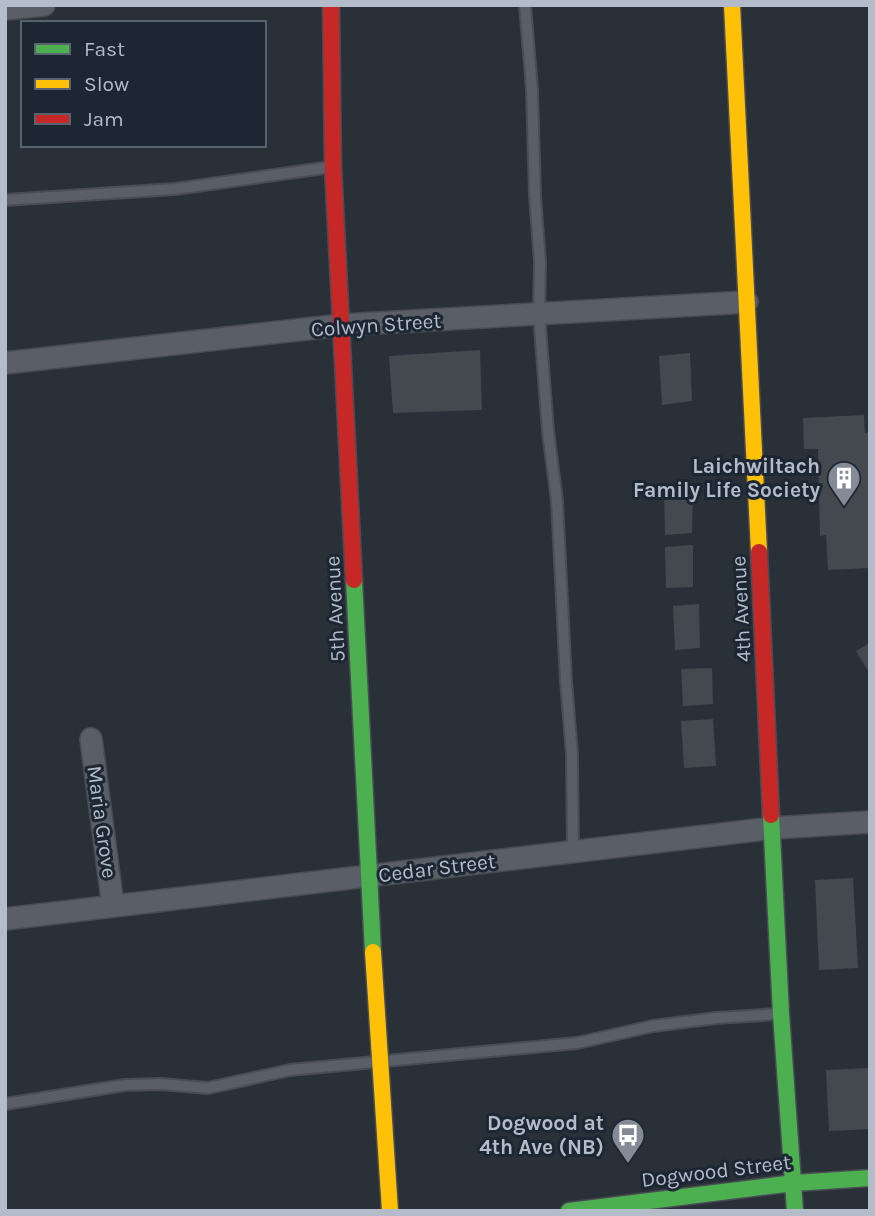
<svg xmlns="http://www.w3.org/2000/svg" width="875" height="1216" viewBox="0 0 875 1216" font-family="Karla,sans-serif">
	<style>
		.building { fill: #444950 }
		.lines { fill: none; stroke-linecap: round; stroke-linejoin: round }
		.lane-casing { stroke: #484c53; stroke-width: 14 }
		.street-casing { stroke: #484c53; stroke-width: 24 }
		.fast-casing { stroke: #484c53; stroke-width: 19 }
		.slow-casing { stroke: #484c53; stroke-width: 19 }
		.jam-casing { stroke: #484c53; stroke-width: 19 }
		.lane { stroke: #5a5e66; stroke-width: 10 }
		.street { stroke: #5a5e66; stroke-width: 21 }
		.fast { stroke: #4caf50; stroke-width: 16 }
		.slow { stroke: #ffc107; stroke-width: 16 }
		.jam { stroke: #c62828; stroke-width: 16 }
		.labels { text-anchor: middle; stroke-width: 6; stroke-linejoin: round; paint-order: stroke }
		.street-label { font-size: 21px; fill: #b4bcc9; stroke: #1d2633 }
		.poi-label { font-size: 21px; font-weight: bold; fill: #b4bcc9; stroke: #1d2633; text-anchor: end }
	</style>
	<rect width="100%" height="100%" fill="#2a3038"/>
	<path class="building" d="M480,350L482,410L393,413L389,356Z
		M690,353L692,401L662,405L659,356Z
		M864,415L865,433L870,432V568L828,570L826,535L820,536L818,449H804L803,418Z
		M664,486H693L692,533L665,535Z
		M693,545V587L666,588L665,547Z
		M699,604L700,648L675,650L673,606Z
		M870,643V674L856,651Z
		M712,668L713,704L683,706L681,669Z
		M713,719L716,766L684,768L681,721Z
		M853,878L858,968L819,970L815,880Z
		M870,1068V1129L829,1131L826,1070Z"/>
	<g class="lines">
		<defs>
			<path id="lane" d="M525,5L532,89L535,196L540,262L539,314L548,431L557,501L566,681L572,754L573,852
				M5,200L175,189L331,167
				M5,1104L125,1085L161,1084L208,1088L290,1070L577,1043L653,1026L716,1018L778,1014"/>
			<path id="street" d="M5,9L44,5
				M5,363L342,325L747,302
				M91,739L113,906
				M5,919L773,828L870,822"/>
			<path id="fast" d="M354,580L373,952
				M771,815L781,1014L795,1211
				M569,1211L794,1183L870,1178"/>
			<path id="slow" d="M732,5L759,552
				M373,952L390,1211"/>
			<path id="jam" d="M331,5L333,167L354,580
				M759,552L771,815"/>
		</defs>
		<use href="#lane" class="lane-casing"/>
		<use href="#street" class="street-casing"/>
		<use href="#fast" class="fast-casing"/>
		<use href="#slow" class="slow-casing"/>
		<use href="#jam" class="jam-casing"/>
		<use href="#lane" class="lane"/>
		<use href="#street" class="street"/>
		<use href="#fast" class="fast"/>
		<use href="#slow" class="slow"/>
		<use href="#jam" class="jam"/>
	</g>
	<defs>
		<symbol id="building-pin" viewBox="-11 -11 22 30"><path d="M0 17L-7.5 6A9.5 9.5 0 1 1 7.5 6Z" fill="#848b96" stroke="#1d2633"/><path d="M-4-6H4V6H1V3H-1V6H-4ZM-2.5-4.3h1.7v1.8h-1.7ZM.8-4.3h1.7v1.8H.8ZM-2.5-1h1.7V.8h-1.7ZM.8-1h1.7V.8H.8Z" fill="#fff"/></symbol>
		<symbol id="bus-pin" viewBox="-11 -11 22 30"><path d="M0 17L-7.5 6A9.5 9.5 0 1 1 7.5 6Z" fill="#848b96" stroke="#1d2633"/><path d="M-5-6H5V4H4V6H2V4H-2V6H-4V4H-5ZM-3.5-4V0h7V-4ZM-3.5 1.2v1.5H-2V1.2ZM2 1.2v1.5H3.5V1.2Z" fill="#fff"/></symbol>
	</defs>
	<g fill-rule="evenodd">
		<use href="#building-pin" x="825" y="459" width="38" height="52"/>
		<use href="#bus-pin" x="609" y="1116" width="38" height="52"/>
	</g>
	<g class="labels">
		<g class="street-label">
			<text transform="translate(376 325) rotate(-4)" y="7">Colwyn Street</text>
			<text transform="translate(335 609) rotate(-93)" y="7">5th Avenue</text>
			<text transform="translate(741 609) rotate(-93)" y="7">4th Avenue</text>
			<text transform="translate(102 822) rotate(82)" y="7">Maria Grove</text>
			<text transform="translate(437 868) rotate(-7)" y="7">Cedar Street</text>
			<text transform="translate(716 1171) rotate(-7)" y="7">Dogwood Street</text>
		</g>
		<g class="poi-label">
			<text x="820" y="473">Laichwiltach<tspan x="820" dy="24">Family Life Society</tspan></text>
			<text x="604" y="1130">Dogwood at<tspan x="604" dy="24">4th Ave (NB)</tspan></text>
		</g>
	</g>
	<rect width="875" height="1216" fill="none" stroke="#b4bcc9" stroke-width="14"/>
	<rect x="21" y="21" width="245" height="126" fill="#1d2633" stroke="#59626f" stroke-width="2"/>
	<rect x="35" y="44" width="35" height="10" fill="#4caf50" stroke="#59626f" stroke-width="2"/>
	<text x="84" y="56" font-size="21" fill="#b4bcc9">Fast</text>
	<rect x="35" y="79" width="35" height="10" fill="#ffc107" stroke="#59626f" stroke-width="2"/>
	<text x="84" y="91" font-size="21" fill="#b4bcc9">Slow</text>
	<rect x="35" y="114" width="35" height="10" fill="#c62828" stroke="#59626f" stroke-width="2"/>
	<text x="84" y="126" font-size="21" fill="#b4bcc9">Jam</text>
</svg>
